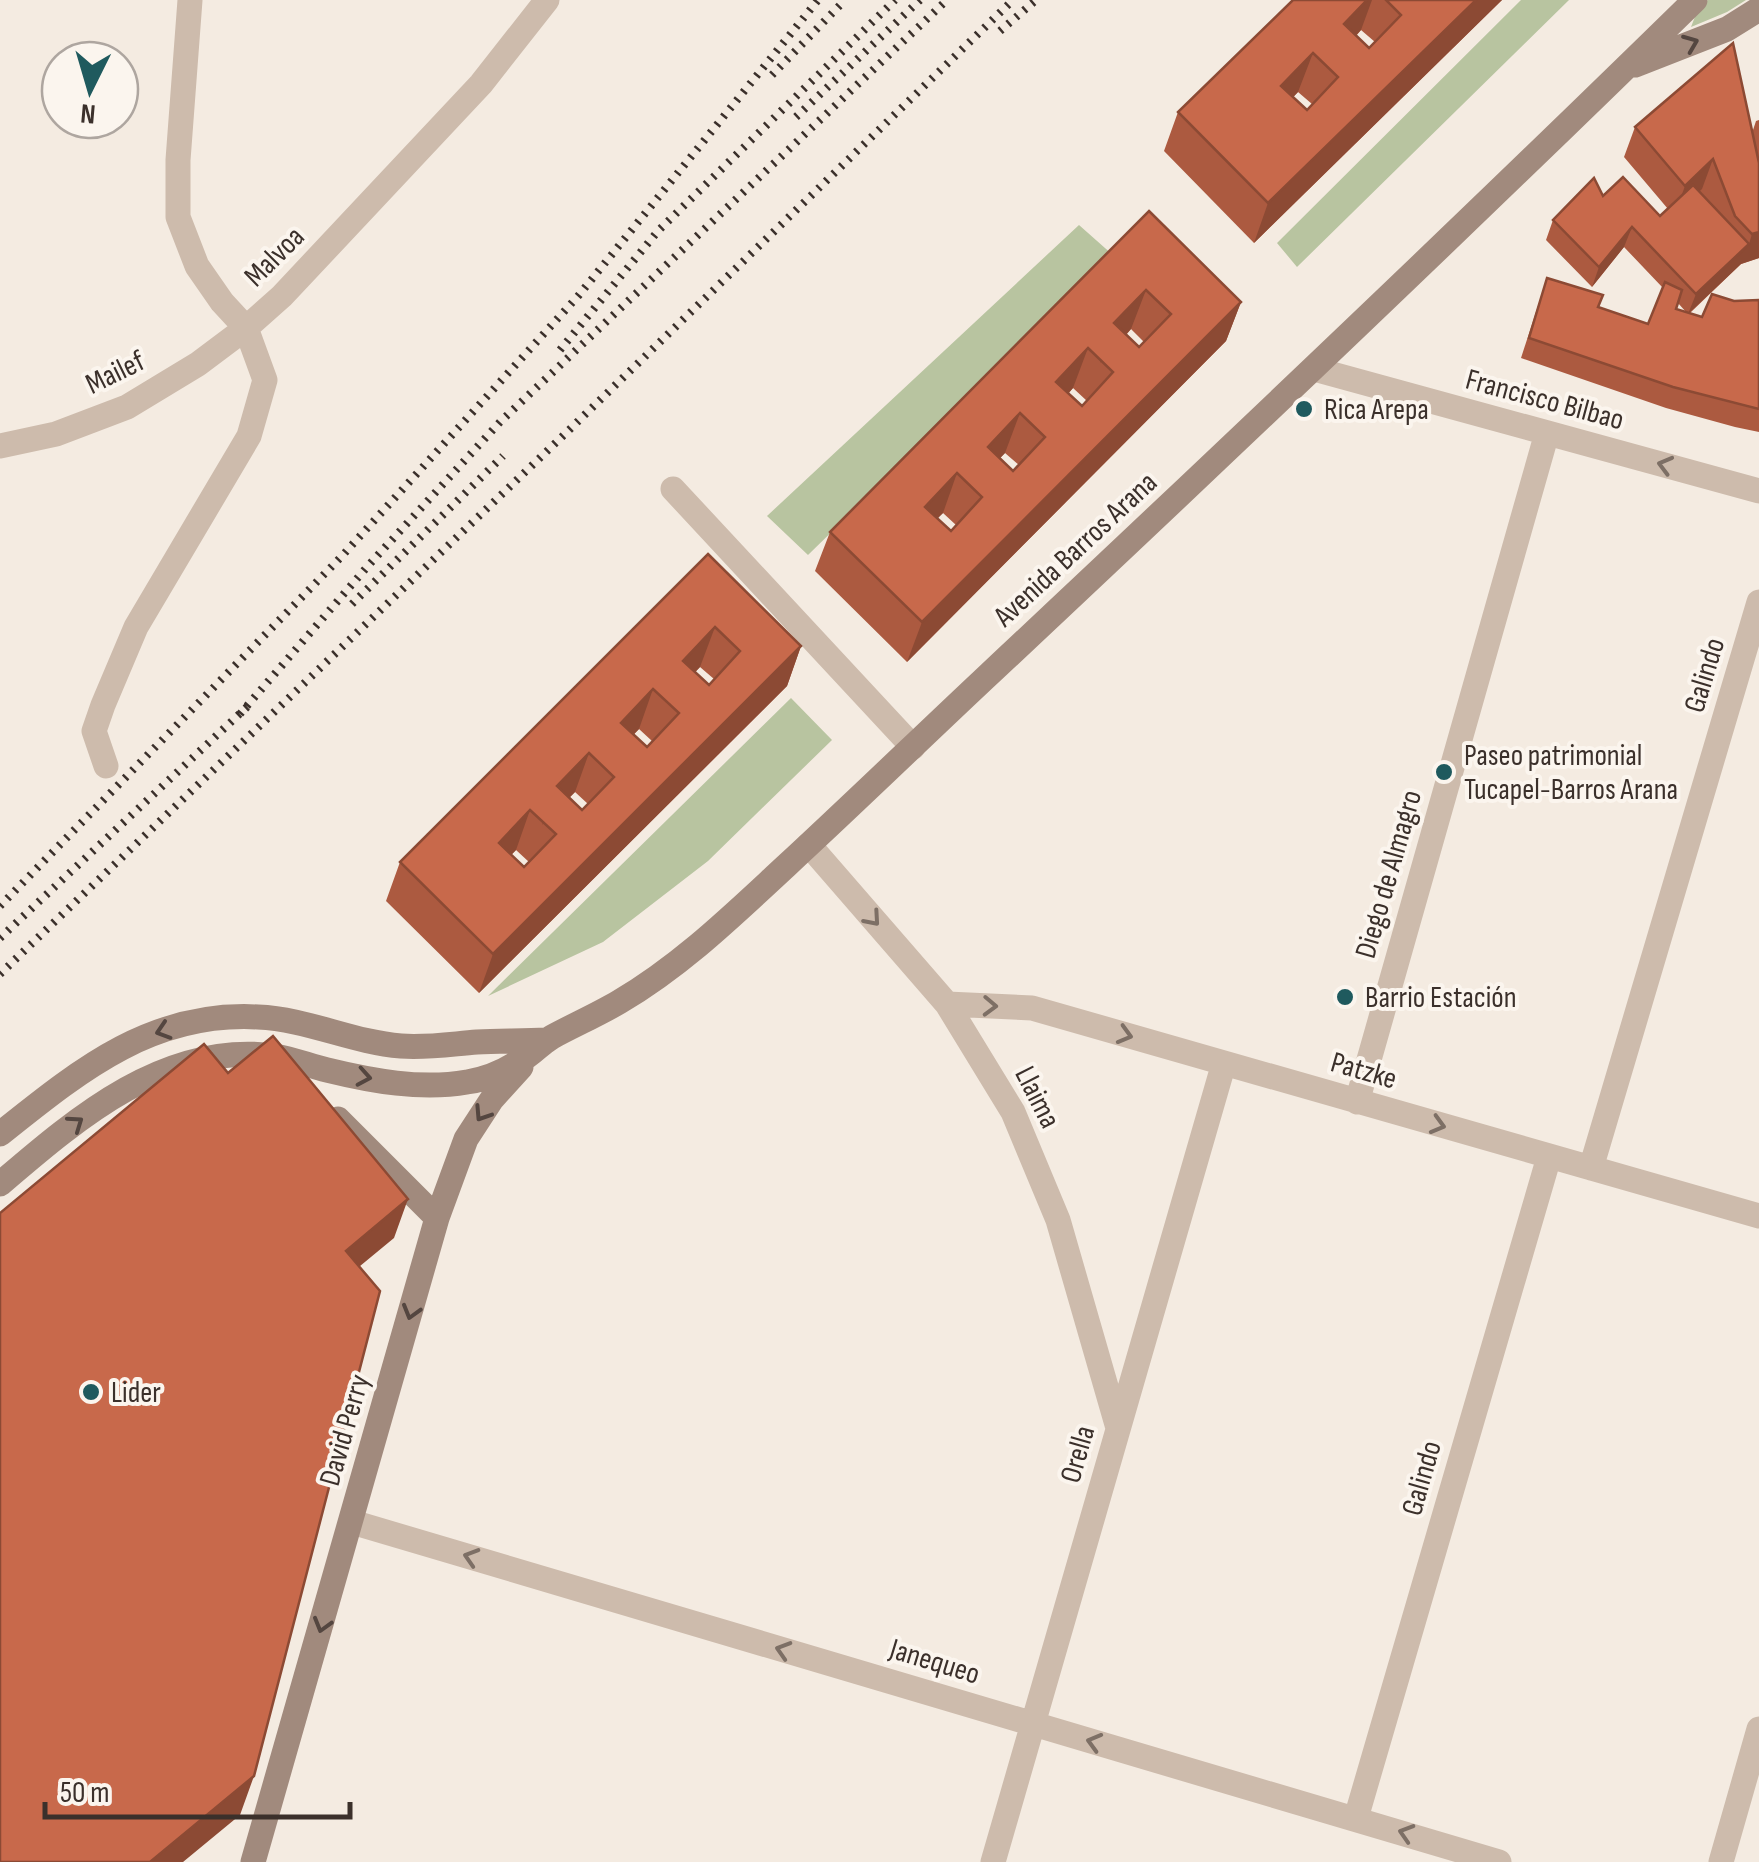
<svg xmlns="http://www.w3.org/2000/svg" width="1759" height="1862" viewBox="0 0 1759 1862" font-family="'Sofia Sans Condensed',sans-serif">
	<style>
		.green { fill: #b8c4a0 }
		.lines { fill: none; stroke-linecap: round; stroke-linejoin: round }
		.lane { stroke: #cdbbac; stroke-width: 25 }
		.street { stroke: #cdbbac; stroke-width: 25 }
		.secondary { stroke: #a18a7d; stroke-width: 25 }
		.rail { stroke: #3b302b; stroke-width: 8; stroke-dasharray: 2.5 8; stroke-linecap: butt }
		.wall { fill: #ac5a40; fill-rule: evenodd }
		.shaded-wall { fill: #8c4a34 }
		.building { fill: #c8694b; stroke: #8c4a34; stroke-width: 2.5; fill-rule: evenodd }
		.oneway { stroke: #544640 }
		.oneway2 { stroke: #7d6f65 }
		.poi-dot { fill: #1f5a5e; stroke: #fbf5ee; stroke-width: 4 }
		.labels { text-anchor: middle; stroke-width: 8; stroke-linejoin: round; paint-order: stroke }
		.street-label { font-size: 30px; fill: #3b302b; stroke: #fbf5ee }
		.poi-label { font-size: 30px; fill: #3b302b; stroke: #fbf5ee; text-anchor: start }
	</style>
	<rect width="100%" height="100%" fill="#f4ebe1"/>
	<path class="green" d="M1521,0H1569L1297,267L1277,243Z
		M1708,0H1746L1727,12L1691,27L1698,9Z
		M1079,225L1114,256L808,555L767,516Z
		M791,698L832,740L708,861L603,942L488,996Z"/>
	<g class="lines">
		<path class="lane" d="M673,489L913,747"/>
		<path class="street" d="M1314,369L1759,491
			M0,446L56,434L127,407L198,364L246,328L282,296L481,84L547,0
			M106,766L94,731L103,705L136,627L249,436L265,380L246,328L222,302L197,266L178,217V160L190,0
			M809,845L947,1004L1013,1112L1058,1220L1118,1428
			M947,1004L1032,1008L1759,1216
			M1357,1102L1547,433
			M1591,1168L1759,602
			M352,1522L1499,1862
			M1356,1818L1549,1157
			M993,1862L1224,1063
			M1721,1862L1759,1729"/>
		<path class="secondary" d="M1635,65L1727,29L1759,9
			M338,1119L437,1218
			M0,1134C79,1071 151,1011 258,1017C307,1019 352,1042 401,1046C427,1048 451,1044 477,1042C500,1041 523,1041 546,1040
			M0,1184C77,1118 166,1041 275,1056C293,1059 310,1066 327,1070C372,1081 421,1090 467,1082C488,1079 509,1069 526,1057C535,1051 542,1043 552,1037C574,1025 597,1015 619,1002C682,965 733,915 786,866C852,805 917,742 983,680C1222,456 1460,230 1695,0
			M253,1862L437,1218L466,1139L492,1099L521,1067"/>
		<path class="rail" d="M1000,31L1036,0
			M772,75L845,0
			M796,117L920,0
			M560,350L658,231L895,0
			M352,604L503,456
			M240,714L367,567L500,422L947,0
			M0,906L342,556L579,295L818,0
			M0,938L248,706
			M0,974L569,430L1013,0"/>
	</g>
	<path class="wall" d="M1293,0H1502L1254,243L1164,151L1178,112ZM1361,30L1375,42L1369,48L1356,36ZM1298,92L1312,104L1307,110L1293,97Z
		M1759,120V258L1741,264L1690,313L1702,317L1734,301L1759,300V432L1735,427L1666,408L1521,358L1547,278L1598,307L1648,324L1663,288L1624,247L1592,287L1546,240L1553,220L1603,196L1660,216L1668,209L1624,157L1635,127L1753,130L1756,121ZM1678,303L1686,312L1676,309Z
		M1149,211L1241,302L1226,341L907,662L815,571L830,532ZM1131,329L1144,342L1139,347L1126,335ZM1073,388L1087,401L1082,406L1068,394ZM1005,453L1019,465L1013,471L1000,458ZM943,513L956,525L951,531L937,518Z
		M708,554L801,646L787,686L479,993L386,901L400,862ZM700,667L714,679L709,685L695,672ZM639,729L652,741L647,747L634,734ZM575,792L588,804L582,810L569,798ZM516,850L529,862L524,867L511,855Z"/>
	<path class="shaded-wall" d="M1367,0H1372L1361,30L1330,63L1344,24Z
		M1476,0H1502L1254,243L1268,203Z
		M1313,53L1298,92L1267,125L1281,86Z
		M1713,159L1702,189L1674,216L1685,186Z
		M1632,227L1624,247L1592,287L1599,267Z
		M1759,232V258L1741,264L1688,314L1696,294L1749,244L1752,234Z
		M1146,290L1131,329L1100,363L1114,323Z
		M1241,302L1226,341L907,662L922,622Z
		M1088,348L1073,388L1042,422L1056,382Z
		M1020,413L1005,453L973,486L988,447Z
		M957,473L943,513L911,546L925,507Z
		M715,627L700,667L669,700L683,661Z
		M801,646L787,686L479,993L493,954Z
		M653,689L639,729L607,762L621,723Z
		M589,753L575,792L542,825L557,786Z
		M530,810L516,850L484,883L499,843Z
		M408,1199L394,1238L331,1290L346,1251Z
		M254,1776L240,1815L183,1862H150Z"/>
	<path class="building" d="M1293,0H1367L1344,24L1369,48L1401,15L1386,0H1476L1268,203L1178,112ZM1313,53L1338,77L1307,110L1281,86Z
		M1733,43L1759,163V232L1752,234L1735,216L1713,159L1685,186L1635,127Z
		M1623,177L1660,216L1693,185L1749,244L1696,294L1632,227L1599,267L1553,220L1594,178L1603,196Z
		M1149,211L1241,302L922,622L830,532ZM1146,290L1171,314L1139,347L1114,323ZM1088,348L1113,372L1082,406L1056,382ZM1020,413L1045,437L1013,471L988,447ZM957,473L982,497L951,531L925,507Z
		M1547,278L1603,295L1598,307L1648,324L1665,282L1682,290L1676,309L1702,317L1712,294L1734,301L1759,300V409L1673,387L1529,338Z
		M708,554L801,646L493,954L400,862ZM715,627L740,651L709,685L683,661ZM653,689L679,713L647,747L621,723ZM589,753L614,777L582,810L557,786ZM530,810L556,834L524,867L499,843Z
		M273,1036L408,1199L346,1251L380,1291L254,1776L150,1862H0V1213L204,1044L228,1073Z"/>
	<defs><path id="oneway-chevron" d="M-2-3.5L2.5 0L-2 3.5" fill="none" stroke-width="1.6" stroke-linecap="round" stroke-linejoin="round" transform="scale(2.5)"/></defs>
	<g class="oneway">
		<use href="#oneway-chevron" transform="translate(1691 43) rotate(-22)"/>
		<use href="#oneway-chevron" transform="translate(163 1031) rotate(162)"/>
		<use href="#oneway-chevron" transform="translate(364 1077) rotate(10)"/>
		<use href="#oneway-chevron" transform="translate(482 1114) rotate(123)"/>
		<use href="#oneway-chevron" transform="translate(76 1123) rotate(-35)"/>
		<use href="#oneway-chevron" transform="translate(411 1312) rotate(106)"/>
		<use href="#oneway-chevron" transform="translate(322 1625) rotate(106)"/>
	</g>
	<g class="oneway2">
		<use href="#oneway-chevron" transform="translate(1665 465) rotate(-165)"/>
		<use href="#oneway-chevron" transform="translate(873 919) rotate(49)"/>
		<use href="#oneway-chevron" transform="translate(990 1006) rotate(2)"/>
		<use href="#oneway-chevron" transform="translate(1125 1035) rotate(16)"/>
		<use href="#oneway-chevron" transform="translate(1438 1125) rotate(16)"/>
		<use href="#oneway-chevron" transform="translate(471 1557) rotate(-163)"/>
		<use href="#oneway-chevron" transform="translate(783 1650) rotate(-163)"/>
		<use href="#oneway-chevron" transform="translate(1094 1742) rotate(-164)"/>
		<use href="#oneway-chevron" transform="translate(1406 1833) rotate(-163)"/>
	</g>
	<g class="poi-dot">
		<circle cx="1304" cy="409" r="10"/>
		<circle cx="1444" cy="772" r="10"/>
		<circle cx="1345" cy="997" r="10"/>
		<circle cx="91" cy="1392" r="10"/>
	</g>
	<g class="labels">
		<g class="street-label">
			<text transform="translate(274 256) rotate(-45)" y="10">Malvoa</text>
			<text transform="translate(115 372) rotate(-26)" y="10">Mailef</text>
			<text transform="translate(1545 399) rotate(15)" y="10">Francisco Bilbao</text>
			<text transform="translate(1075 549) rotate(-43)" y="10">Avenida Barros Arana</text>
			<text transform="translate(1704 675) rotate(-73)" y="10">Galindo</text>
			<text transform="translate(1388 874) rotate(-74)" y="10">Diego de Almagro</text>
			<text transform="translate(1364 1070) rotate(16)" y="10">Patzke</text>
			<text transform="translate(1038 1097) rotate(63)" y="10">Llaima</text>
			<text transform="translate(344 1430) rotate(-74)" y="10">David Perry</text>
			<text transform="translate(1077 1454) rotate(-74)" y="10">Orella</text>
			<text transform="translate(1421 1478) rotate(-74)" y="10">Galindo</text>
			<text transform="translate(935 1661) rotate(17)" y="10">Janequeo</text>
		</g>
		<g class="poi-label">
			<text x="1324" y="419">Rica Arepa</text>
			<text x="1464" y="765">Paseo patrimonial<tspan x="1464" dy="34">Tucapel-Barros Arana</tspan></text>
			<text x="1365" y="1007">Barrio Estación</text>
			<text x="111" y="1402">Lider</text>
		</g>
	</g>
	<g transform="translate(90 90) rotate(185)"><circle r="48" fill="#fbf5ee" stroke="#aea6a0" stroke-width="2.5"/>
	<path d="M0-8L18 38L0 25L-18 38Z" fill="#1f5a5e"/>
	<text y="-15" font-size="28" font-weight="bold" text-anchor="middle" fill="#3b302b">N</text>
	</g>
	<path d="M45 1802v15h305v-15" fill="none" stroke="#3b302b" stroke-width="5"/>
	<text x="60" y="1802" font-size="30" fill="#3b302b" stroke="#fbf5ee" stroke-width="8" paint-order="stroke">50 m</text>
</svg>
